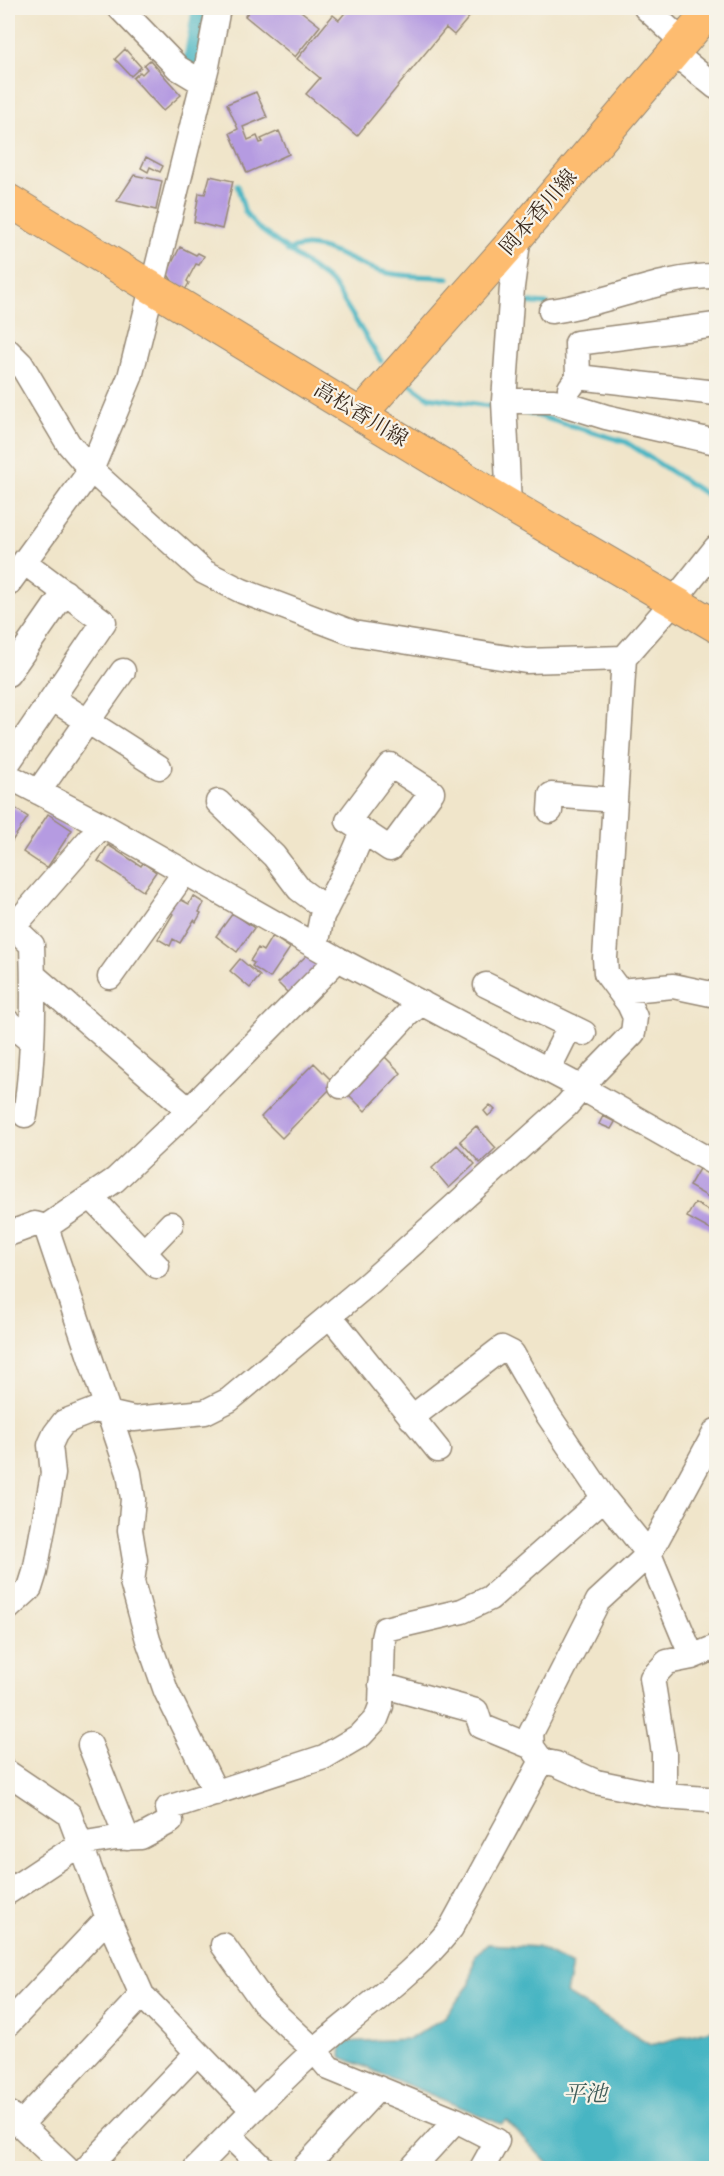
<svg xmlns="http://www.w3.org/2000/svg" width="724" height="2176" viewBox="0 0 724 2176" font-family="'Libre Bodoni','Noto Serif JP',serif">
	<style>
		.water { fill: #47b5c3; stroke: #417070; stroke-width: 1.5 }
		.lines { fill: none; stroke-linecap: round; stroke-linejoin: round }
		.stream { stroke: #47b5c3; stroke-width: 5 }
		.canal { stroke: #47b5c3; stroke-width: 18 }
		.building { fill: #b59be1 }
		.minor-casing { stroke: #968874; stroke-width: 27 }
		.major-casing { stroke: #968874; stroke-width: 34 }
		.minor { stroke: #fff; stroke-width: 24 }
		.major { stroke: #fdbc70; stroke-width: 32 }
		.labels { text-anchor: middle; stroke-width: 4.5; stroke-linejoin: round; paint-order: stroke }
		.street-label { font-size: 21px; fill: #3b2a1e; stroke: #f7f3e8 }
		.water-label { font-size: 22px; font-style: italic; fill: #3f5b58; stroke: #f7f3e8 }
	</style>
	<rect width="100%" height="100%" fill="#f7f3e8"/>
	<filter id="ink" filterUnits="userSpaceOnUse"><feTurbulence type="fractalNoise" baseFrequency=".0167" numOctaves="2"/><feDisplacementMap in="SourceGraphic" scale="12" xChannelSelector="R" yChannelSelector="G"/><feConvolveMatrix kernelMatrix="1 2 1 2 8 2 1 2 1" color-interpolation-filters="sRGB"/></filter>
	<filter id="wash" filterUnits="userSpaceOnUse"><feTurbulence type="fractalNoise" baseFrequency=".008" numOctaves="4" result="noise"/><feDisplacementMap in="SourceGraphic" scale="24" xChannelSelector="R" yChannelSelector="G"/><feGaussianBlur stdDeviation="1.35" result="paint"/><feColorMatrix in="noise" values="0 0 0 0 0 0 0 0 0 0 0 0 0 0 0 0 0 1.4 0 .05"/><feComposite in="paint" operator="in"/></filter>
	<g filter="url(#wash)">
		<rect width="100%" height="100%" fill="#f0e5ca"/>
		<path class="water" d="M488,1944L537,1947L572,1965L566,1994L650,2045L716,2029V2168H552L506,2120L501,2124L341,2057L342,2042L410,2039L445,2017L470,1984L475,1955Z"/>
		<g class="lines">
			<path class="stream" d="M237,185L245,212L257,227L333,284L381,361
				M287,251C321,234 354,268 388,273C407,277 428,276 448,278
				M521,302L547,304
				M406,381L428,397L495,407
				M525,412L626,442L716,501"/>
			<path class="canal" d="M192,61L201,8"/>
		</g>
		<g id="blocks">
			<path class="building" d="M252,8H297L320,26L295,57L245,16Z
				M349,8H477L454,35L446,28L357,136L306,94L320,78L297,59L333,15L339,20Z
				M125,49L141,67L131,76L115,59Z
				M150,60L181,95L163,111L133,78L140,72L142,74L147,69L144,65Z
				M256,92L267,117L243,127L248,140L257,136L260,143L263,142L261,139L279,131L289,154L247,173L230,133L238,129L227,104Z
				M146,157L163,166L160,172L150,167L148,172L141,168Z
				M134,175L162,181L156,210L117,201Z
				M210,176L233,181L222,229L194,222L199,193L205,194Z
				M180,247L196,255L198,253L204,256L199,265L196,264L187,281L189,283L185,290L174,284L167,273Z
				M12,806L28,817L8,847V812Z
				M48,814L72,830L47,868L23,852Z
				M108,845L141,866L143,863L156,872L143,891L98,861Z
				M174,896L189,904L193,896L204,903L199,912L201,913L196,922L194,920L180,943L173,939L170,946L158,939L173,914L166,910Z
				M233,913L254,928L237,952L216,936Z
				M272,936L290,948L270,978L252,966L254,963L250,961L258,948L263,951Z
				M309,953L323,967L292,997L278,983Z
				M240,959L260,976L250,988L230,971Z
				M383,1055L401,1073L365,1111L347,1093Z
				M314,1063L335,1084L282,1138L261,1117Z
				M490,1105L495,1110L488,1116L484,1111Z
				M603,1116L615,1122L611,1129L599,1124Z
				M476,1126L496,1148L480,1163L460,1141Z
				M457,1145L475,1164L449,1188L432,1168Z
				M700,1167L716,1177V1198L715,1201L689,1186Z
				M695,1203L716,1215V1233L687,1217Z"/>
		</g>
	</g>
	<g filter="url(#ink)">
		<use href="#blocks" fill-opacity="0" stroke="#968874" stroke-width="1.5"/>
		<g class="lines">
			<defs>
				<path id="minor" d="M120,8L178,68L203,83
					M646,8L683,42
					M674,53L716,87
					M551,311C607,304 659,276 716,276
					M8,351L21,364L68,443L91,470L204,572L242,591L353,633L526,661L624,658
					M578,377L577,343L716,325
					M570,388L578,377L716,393
					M504,401H554L606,417L716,442
					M509,505L504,401L512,287L519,235
					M8,584L91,470L130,377L207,66L218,8
					M8,674L65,592
					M53,699L159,767
					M8,763L104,622L24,562
					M390,765L432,792L390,849L348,821Z
					M8,776L102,825L338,959L582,1088L716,1164
					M38,792L123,671
					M218,802L274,856L299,889L326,909
					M550,811L551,795L615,800
					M13,927L32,945C34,1002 34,1059 25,1115
					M8,933L102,825
					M316,946L322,916L350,862L363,832
					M33,975L189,1110
					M110,977L185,872
					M486,985L584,1033
					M620,991L673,986L716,995
					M8,1022L32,1042
					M548,1070L570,1026
					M341,1086L407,1015L422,1003
					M91,1197L157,1266
					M46,1227L129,1473L133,1499L130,1530L135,1560L132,1582L148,1640L166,1691L216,1793
					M8,1234L35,1224L46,1227L115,1180L189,1110L338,959
					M144,1252L171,1224
					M330,1316L438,1450
					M411,1418L502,1348L512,1353L546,1412L604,1498L649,1554L692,1657
					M8,1608L30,1588L35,1572L53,1474L50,1445L55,1434L64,1422L95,1410L134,1419L205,1412L229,1400L370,1282L567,1105L595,1072L633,1033L635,1017L629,1004L606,973L605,958L624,658L673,602L716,548
					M381,1685L476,1711L481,1726L532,1747
					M90,1745L127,1838
					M542,1761L556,1764L596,1782L664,1796L707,1799L716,1803
					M8,1773L69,1814L108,1918L142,1995L253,2110
					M664,1796V1753L652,1678L667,1662L692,1657L716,1647
					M8,1892L80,1844L116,1838L141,1837L171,1821L168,1808L324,1757L361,1735L376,1719L381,1706L383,1638L385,1629L462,1611L490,1598L604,1498
					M223,1945L264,2003L315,2051L329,2068L456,2120L497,2141L482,2168
					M8,2024L108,1918
					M8,2113L66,2168
					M20,2125L142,1995
					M229,2135L263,2168
					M87,2168L197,2053
					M196,2168C235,2129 273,2088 314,2051C360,2010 412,1977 451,1928L542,1761L532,1747L531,1733L598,1601L649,1554L716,1431
					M304,2168L378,2088
					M412,2168L456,2120"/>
				<path id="major" d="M8,200L509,505L716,626
					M361,414L519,235L712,8"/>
			</defs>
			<use href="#minor" class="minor-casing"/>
			<use href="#major" class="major-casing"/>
			<use href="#minor" class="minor"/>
			<use href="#major" class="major"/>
		</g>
	</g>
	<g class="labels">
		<g class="street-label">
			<text transform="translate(538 212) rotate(-49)" y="7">岡本香川線</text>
			<text transform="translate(361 414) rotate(31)" y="7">高松香川線</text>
		</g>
		<g class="water-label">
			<text x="585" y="2101">平池</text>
		</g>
	</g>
	<rect width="724" height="2176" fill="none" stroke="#f7f3e8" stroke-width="30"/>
</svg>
